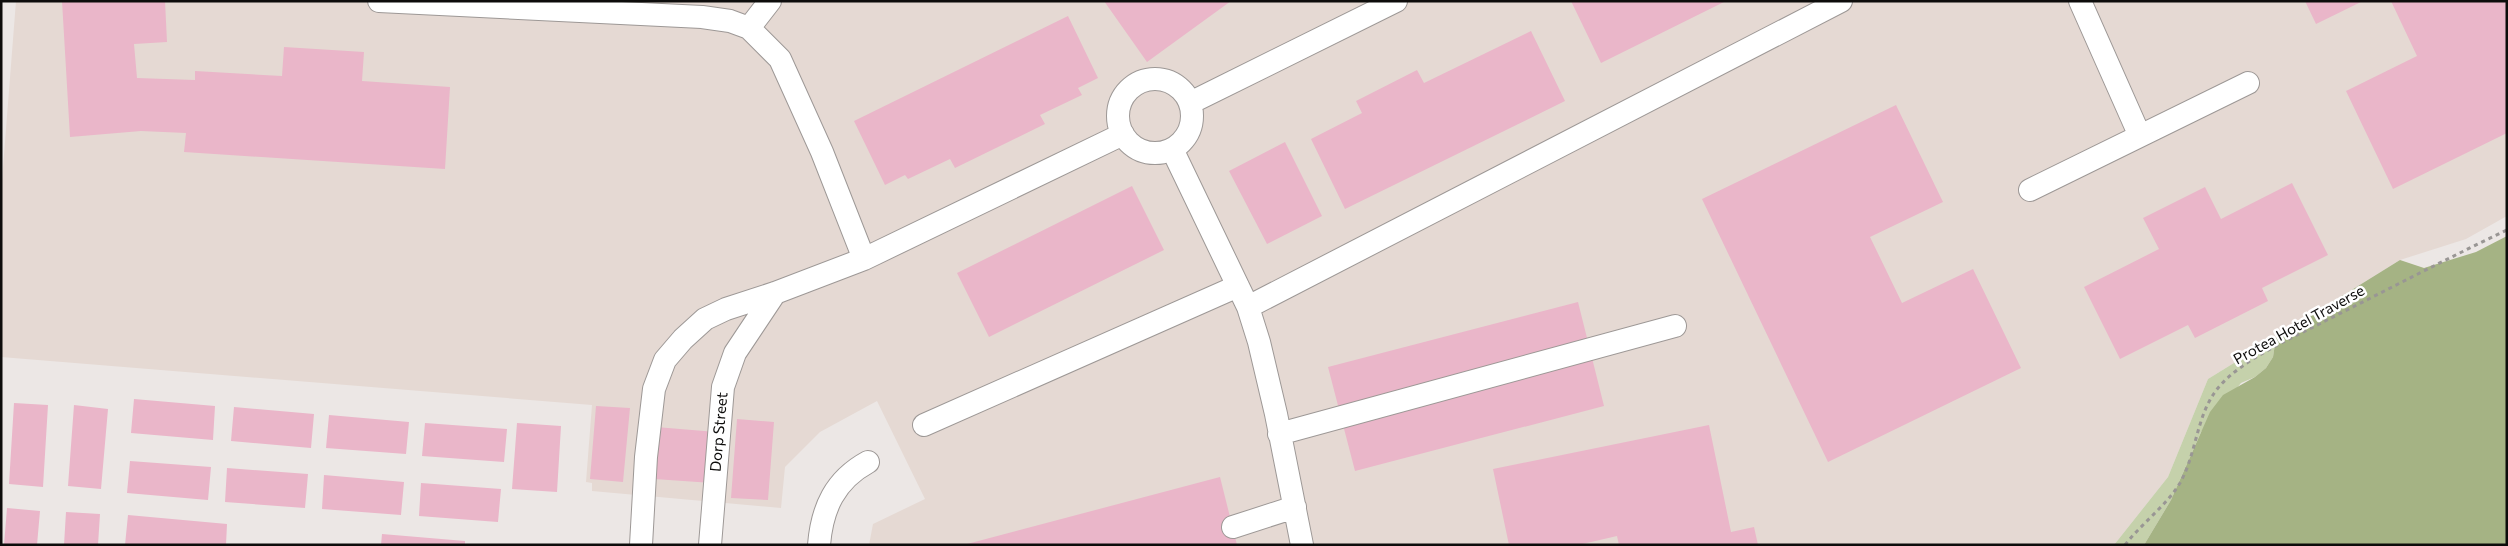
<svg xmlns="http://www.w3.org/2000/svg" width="2508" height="546" viewBox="0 0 2508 546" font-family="Commissioner,sans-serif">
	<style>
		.built { fill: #e5d9d3 }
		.green { fill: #c5d1ab }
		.forest { fill: #a5b384 }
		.building { fill: #eab6c9 }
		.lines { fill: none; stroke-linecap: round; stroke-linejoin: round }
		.lane-casing { stroke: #9d9896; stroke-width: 24 }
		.path { stroke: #999694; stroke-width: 3; stroke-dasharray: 4 4; stroke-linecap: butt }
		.lane { stroke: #fff; stroke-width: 22 }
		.labels { text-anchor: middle; stroke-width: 5; stroke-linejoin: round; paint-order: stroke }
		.street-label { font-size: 15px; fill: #0d0c0b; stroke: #fff }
	</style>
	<rect width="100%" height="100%" fill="#ece7e5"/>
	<path class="built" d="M16,1H2507V216L2466,239L2400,260L2208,379L2168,477L2114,545H869L873,524L925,499L877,401L820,432L785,467L781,508L592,491V483L586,482L592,405L1,357V193Z"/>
	<path class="green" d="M2276,337L2273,357L2266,368L2255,377L2241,383L2201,432L2171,500L2144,545H2114L2168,477L2208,379Z"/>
	<path class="forest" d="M2507,236V545H2144L2171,500L2210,412L2223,395L2255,377L2266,368L2273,357L2276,337L2400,260L2424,268L2476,252Z"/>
	<path class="building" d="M62,1H165L167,42L134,44L137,78L195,80V71L282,76L284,47L364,52L362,81L450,87L445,169L184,152L186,133L141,131L70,137Z
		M1104,1H1231L1147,62Z
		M1571,1H1726L1601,63Z
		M2305,1H2363L2316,24Z
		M2391,1H2507V133L2393,189L2346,91L2417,56Z
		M1068,16L1098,78L1078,88L1082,95L1040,115L1045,124L955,168L950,159L908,179L905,175L885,185L854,121Z
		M1531,31L1565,101L1345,209L1311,139L1362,113L1356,101L1417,70L1424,83Z
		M1896,105L1943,202L1870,237L1902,303L1973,269L2021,368L1828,462L1702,199Z
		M1285,142L1322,216L1267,244L1229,171Z
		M2292,183L2328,255L2262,288L2268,301L2195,338L2188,325L2120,359L2084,287L2159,249L2143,218L2205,187L2221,219Z
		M1132,186L1164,250L989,337L957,273Z
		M1578,302L1604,406L1355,471L1328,367Z
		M134,399L215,406L213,440L131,433Z
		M14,403L48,405L43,487L9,484Z
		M74,405L108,409L101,489L68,486Z
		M596,406L630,408L623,482L590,479Z
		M234,407L314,414L311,448L231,441Z
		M329,415L409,422L406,454L326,448Z
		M737,419L774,422L768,500L731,498Z
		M425,423L507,429L504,462L422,456Z
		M517,423L561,426L557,492L512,489Z
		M1709,425L1731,532L1754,527L1758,545H1619L1617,536L1578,545H1509L1493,469Z
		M644,426L716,432L712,483L640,478Z
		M130,461L211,467L208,500L127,493Z
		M227,468L308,474L305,508L225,502Z
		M324,475L404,482L401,515L322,509Z
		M1220,477L1237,545H967V544Z
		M421,483L501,489L498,522L419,516Z
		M7,508L40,511L37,545H4Z
		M66,512L100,514L98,545H64Z
		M128,515L227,524L226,545H125Z
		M382,534L465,541V545H381Z"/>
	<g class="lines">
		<defs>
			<path id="lane" d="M379,1L702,17L730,21L749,28L780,59L822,152L864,259
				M2080,1L2139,134
				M749,28L770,1
				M1118 116a37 37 0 1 1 74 0a37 37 0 1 1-74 0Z
				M1190,103L1396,1
				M1172,149L1248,307L1259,342L1276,414L1302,545
				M2030,190L2248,83
				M1248,307L1841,1
				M924,425L1238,286
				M1279,434L1675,326
				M1233,527L1295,507
				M641,545L646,457L654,389L665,360L683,339L705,319L726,309L775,293L864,259L1123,134
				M710,545L723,387L735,353L775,293
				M819,545C822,508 835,480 868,462"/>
		</defs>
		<use href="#lane" class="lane-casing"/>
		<path class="path" d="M2125,545C2141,524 2167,505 2180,483C2197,453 2196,415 2218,388C2243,358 2293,338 2327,320C2387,290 2446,259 2507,230"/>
		<use href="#lane" class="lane"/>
	</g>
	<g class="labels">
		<g class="street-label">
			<text transform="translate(2299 325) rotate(-29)" y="5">Protea Hotel Traverse</text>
			<text transform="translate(719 432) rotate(-85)" y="5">Dorp Street</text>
		</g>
	</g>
	<rect width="2508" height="546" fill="none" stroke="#0d0c0b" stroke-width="5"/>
</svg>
